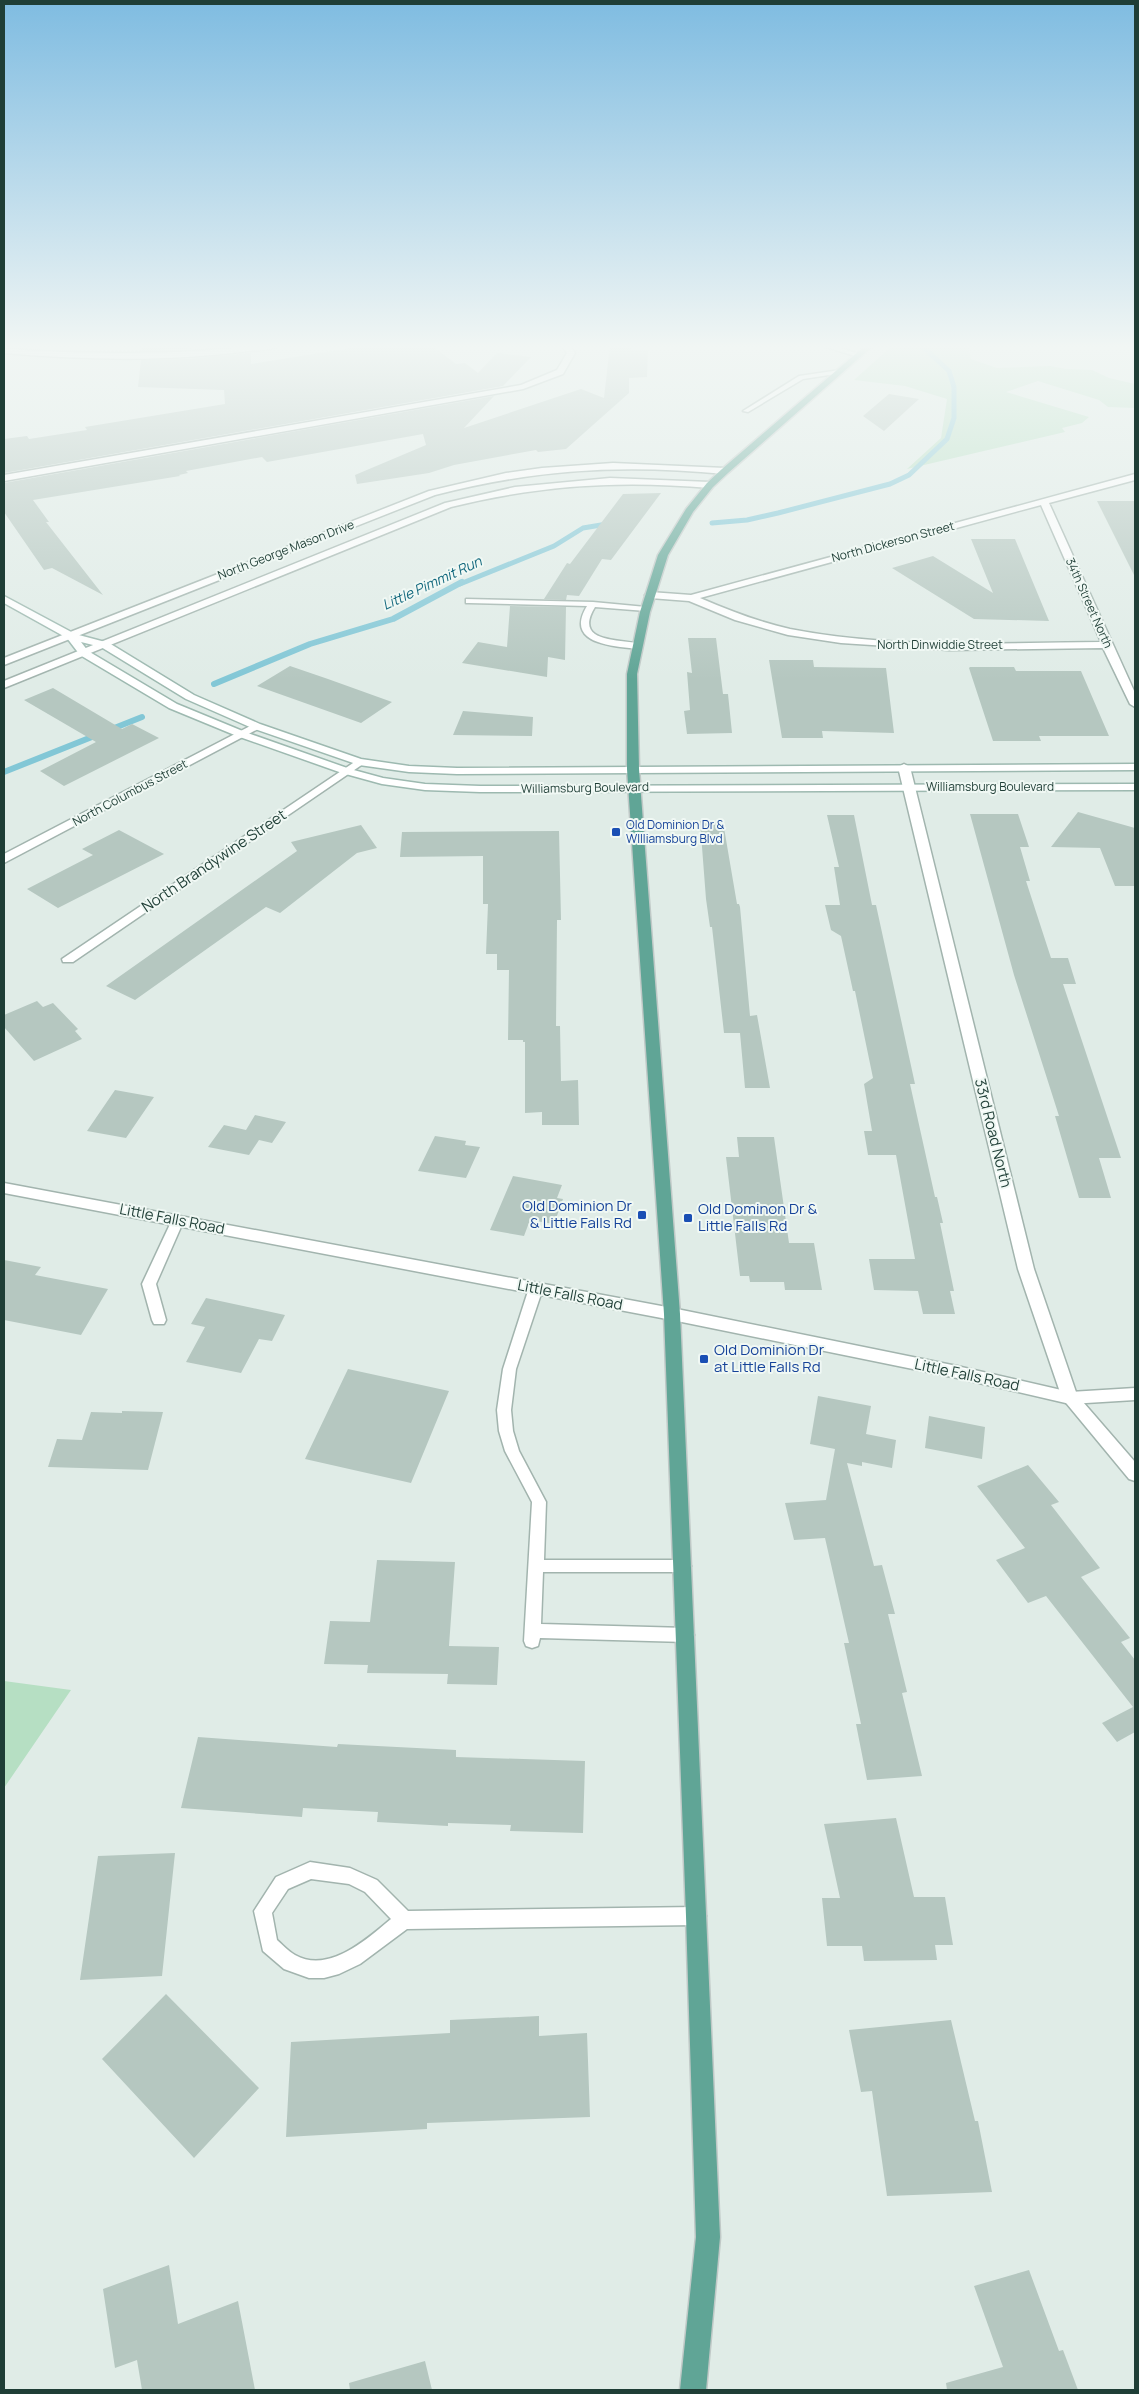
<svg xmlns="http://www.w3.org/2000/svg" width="1139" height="2394" viewBox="0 0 1139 2394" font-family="Manrope,sans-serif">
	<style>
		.green { fill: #b6dfc3 }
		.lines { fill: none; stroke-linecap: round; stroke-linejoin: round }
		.stream-far1 { stroke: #82c7d6; stroke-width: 5 }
		.stream { stroke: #82c7d6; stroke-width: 6 }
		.building { fill: #b5c7c0 }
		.service-casing { stroke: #a2b4ae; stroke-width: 3 }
		.minor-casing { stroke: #a2b4ae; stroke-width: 3 }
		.tertiary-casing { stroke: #a2b4ae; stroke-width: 3 }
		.secondary-casing { stroke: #9db9b0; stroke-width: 3 }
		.primary-casing { stroke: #c0c9c7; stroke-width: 3 }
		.service { fill: #fff; fill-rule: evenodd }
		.minor { fill: #fff; fill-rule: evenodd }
		.tertiary { fill: #fff; fill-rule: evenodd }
		.secondary { fill: #fff; fill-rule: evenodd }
		.primary { fill: #60a596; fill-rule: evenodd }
		.transit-dot { fill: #1a4fb4; stroke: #f0f8f4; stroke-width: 2 }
		.labels { text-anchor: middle; stroke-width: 4; stroke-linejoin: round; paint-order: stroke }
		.far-street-label { font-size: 12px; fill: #1f3e36; stroke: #f0f8f4 }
		.far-transit-label { font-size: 12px; fill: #164399; stroke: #f0f8f4; text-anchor: start }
		.far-water-label { font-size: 14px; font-style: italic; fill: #14697e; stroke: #f0f8f4 }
		.street-label { font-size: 15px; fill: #1f3e36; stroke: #f0f8f4 }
		.transit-label { font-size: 15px; fill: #164399; stroke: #f0f8f4; text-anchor: start }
	</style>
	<rect width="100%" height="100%" fill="#e0ece7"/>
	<path class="green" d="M893,345H968L971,359L997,368L1050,366L1066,369L1092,370L1109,378L1135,384V408L1108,407L1099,400L1038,381L1006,392L1089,417L1082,423L1062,428L1065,432L907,469L941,438L947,399L905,386L854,380Z
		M4,1681L71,1690L4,1788Z"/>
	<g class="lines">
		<path class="stream-far1" d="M712,523L747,520L778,513L890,484L909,475L947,439L954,418V387L949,371L921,345
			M460,584L554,546L583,528L613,523"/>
		<path class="stream" d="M214,684L310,644L393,619L462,582
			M4,772L142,717"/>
	</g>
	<path class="building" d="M143,345H248L142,351Z
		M347,345H431L456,364L465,363L478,373L497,353L531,357L503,386L4,473V439L27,436L29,439L87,430L85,427L225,404L224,390L138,387L141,360L188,359L251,353V364L351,348Z
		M610,345H631V350H648L647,377L629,378V393L566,449L538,452L536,450L454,465L429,473L357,484L355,475L426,445L423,434L267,462L262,457L186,471L188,473L179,475L180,476L33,500L49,522H46L103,595L52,568L44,570L4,512V483L494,396L464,428L581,389L604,398Z
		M889,394L919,399L884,431L863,416Z
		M661,493L611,560L602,559L579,596L567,595L566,600L544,599L567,563L570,564L623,494Z
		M1097,501H1135V577Z
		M971,539H1015L1049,621L974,619L892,568L933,556L993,593Z
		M510,606L566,607L565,660L548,657L547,677L462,663L478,642L507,647Z
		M688,638H716L723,694H728L732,733L687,734L684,711L690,710L687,672L692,673Z
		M769,660H813L814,667L886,668L894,733L822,731L823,738H782Z
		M290,666L328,679L392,702L361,723L257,686Z
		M970,667H1014L1016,671H1081L1109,736H1039L1041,741H993L969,668Z
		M53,688L122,729L132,724L159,738L64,786L40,771L96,742L24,700Z
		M463,711L533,717L532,736L453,735Z
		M1078,812L1135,828V886H1115L1100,848L1051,847Z
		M970,814H1018L1029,847H1020L1030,881H1026L1051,958H1068L1076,984H1063L1121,1158H1099L1111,1198H1079L1055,1116H1059L1014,975Z
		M827,815H854L872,905H876L915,1084H910L935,1197H937L943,1223H940L954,1291H950L955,1314H923L918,1291L874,1290L869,1259H915L896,1155H868L864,1131H872L864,1084L873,1078L855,991H853L841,936L831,930L825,905H840L834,867H839Z
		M700,821L723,822L737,904H739L740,907L750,1016L757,1015L770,1088H745L740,1033H724L712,927H710L706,899Z
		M361,825L377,848L357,853L280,913L266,907L135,1000L106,986L297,851L291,842Z
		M119,830L164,854L58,908L27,889L93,855L82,849Z
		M559,831L561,920H557L556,1026H560L561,1081L578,1080L579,1125H542V1112L525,1113V1042H523V1040H508L509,970H497V954H486L488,904H483V856L400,857L402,832Z
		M37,1001L43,1007L53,1003L78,1029L75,1031L82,1039L34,1061L4,1027V1015Z
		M115,1090L154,1097L126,1138L87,1131Z
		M255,1115L286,1122L272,1143L259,1140L249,1155L208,1147L224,1125L246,1130Z
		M435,1136L466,1141L465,1145L480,1147L466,1178L418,1171Z
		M737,1137H774L789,1243H814L822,1290H785L784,1282H750L749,1276H740L726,1157H739Z
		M513,1176L562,1185L557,1198L563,1199L554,1224L530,1220L524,1236L490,1230Z
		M4,1260L41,1267L35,1275L108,1289L81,1335L4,1320Z
		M206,1298L285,1315L272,1341L259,1339L241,1373L186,1362L205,1327L191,1324Z
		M348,1369L449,1391L411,1483L305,1459Z
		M818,1396L871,1406L866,1434L896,1440L892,1468L862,1462V1466L847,1463L874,1566L882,1565L895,1614H888L907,1692L902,1693L922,1776L867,1780L856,1724H861L844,1643H849L825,1538L794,1540L785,1503L826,1500L833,1460L835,1449L810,1444Z
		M122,1411L163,1412L148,1470L48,1467L57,1439L82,1440L91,1412L122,1413Z
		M929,1416L985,1427L982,1459L925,1448Z
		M1028,1465L1059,1502L1051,1505L1100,1568L1081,1577L1130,1638L1121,1642L1135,1660V1732L1117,1742L1102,1723L1133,1707L1046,1596L1028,1603L996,1560L1025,1548L977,1486Z
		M377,1560L455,1562L449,1646L499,1647L497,1685L447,1684L448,1674L367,1673L368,1665L324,1664L330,1621L370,1622Z
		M198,1737L337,1747L338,1744L456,1750V1757L585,1761L583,1833L510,1831L511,1825L448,1823V1826L377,1822L378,1812L303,1808L302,1817L181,1808Z
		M896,1818L914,1897H945L953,1945H935L937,1960L864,1961L862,1946H827L822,1898H840L824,1824Z
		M175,1853L162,1976L80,1980L98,1856Z
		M166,1994L259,2088L194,2158L102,2059Z
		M539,2016V2036L587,2033L590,2117L427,2123V2129L286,2137L291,2042L450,2033V2020Z
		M951,2020L975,2121H978L992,2192L887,2196L872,2091L861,2092L849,2030Z
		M169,2265L178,2324L238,2301L255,2390H142L137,2360L115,2368L103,2289Z
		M1029,2270L1059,2351L1063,2350L1078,2390H947L946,2383L1003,2367L974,2286Z
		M425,2361L432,2390H350L349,2383Z"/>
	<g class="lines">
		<defs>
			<path id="service" d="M840,370L842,371V373L803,379L748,412L743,411L799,376Z
				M466,599L593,602L646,607L650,609L646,611L595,607C573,643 618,639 641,644V648L638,649C612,646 564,644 587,606L469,603H466Z
				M178,1216L184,1220L156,1284L166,1320L164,1324H154L152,1320L142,1284L172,1220Z
				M536,1283L541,1285L543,1288L516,1369L511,1410L513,1431L519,1451L546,1502L544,1560H683L688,1561L691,1566L688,1571L683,1572H543L541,1624L686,1628L692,1630L694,1635L692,1640L686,1642L540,1638L538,1646L532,1648L526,1646L524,1641L532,1502L505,1451L499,1431L497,1410L503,1369L529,1288L531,1285Z
				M310,1862L350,1868L377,1880L408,1911L697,1907L703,1910L706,1916L703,1922L697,1925L407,1929L360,1964L339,1974L324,1978H309L284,1969L263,1951L254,1911L276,1877ZM311,1879L349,1884L365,1892L391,1919C367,1939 329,1974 295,1955C288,1951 283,1945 277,1940L272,1913L288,1889Z"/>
			<path id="minor" d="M263,345H282C274,350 258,350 248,351C168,362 85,360 4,353V349C90,354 177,356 263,345Z
				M561,345H569L575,353L563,374L523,389L4,481V475L521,385L557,370L567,353Z
				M820,345H831L862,355L858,357Z
				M1135,474V480L1049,503L1135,693V707L1130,704L1103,648L949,650L841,643L788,635L735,620L689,601L650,598L645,595L650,592L691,595ZM1041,505L1101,642C997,643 892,649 790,629C759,622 730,611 700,598Z
				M256,723L261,726L260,728L4,863V854Z
				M359,759L365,762L363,764L73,962H63L62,959Z
				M904,764L910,767L1034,1269L1077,1395L1135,1462V1481L1129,1479L1062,1398L1018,1269L898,767Z"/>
			<path id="tertiary" d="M613,463L725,468L729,471L725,474C622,464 536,469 435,495L4,665V658L429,491L506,473L542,468Z
				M610,478L710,482L714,485L710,488C619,480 540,485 451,507L4,688V681L445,503L515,487Z
				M4,1183L672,1308L957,1366L1070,1392L1135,1388V1400L1070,1404L957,1378L672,1320L4,1193Z"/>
			<path id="secondary" d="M4,596L75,634L109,643L194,695L260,724L361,759L409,766L457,768L1135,764V770L457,774L409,772L359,765L252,728L186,699L101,647L81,642L88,651L177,704L245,732L350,769L383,778L425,784L480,786L1135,784V790L480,792L425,790L382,784L342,773L237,736L169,708L80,655L67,638L4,603Z"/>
			<path id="primary" d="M866,345H874L728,473L713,487L693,512L668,555L650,612L637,674L639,769L680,1314L720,2237L706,2390H680L696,2237L686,1916L664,1314L627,769V674L640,612L658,555L686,509L707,483L722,469Z"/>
		</defs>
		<use href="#service" class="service-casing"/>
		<use href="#minor" class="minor-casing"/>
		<use href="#tertiary" class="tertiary-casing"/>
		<use href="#secondary" class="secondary-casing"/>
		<use href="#primary" class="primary-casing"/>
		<use href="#service" class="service"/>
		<use href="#minor" class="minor"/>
		<use href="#tertiary" class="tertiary"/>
		<use href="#secondary" class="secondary"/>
		<use href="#primary" class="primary"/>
	</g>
	<linearGradient id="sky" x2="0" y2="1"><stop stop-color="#7fbce1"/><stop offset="0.51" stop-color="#f1f6f4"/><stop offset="1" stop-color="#f1f6f4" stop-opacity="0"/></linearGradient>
	<rect width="1139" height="680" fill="url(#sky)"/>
	<g class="transit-dot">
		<rect x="611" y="827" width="10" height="10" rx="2.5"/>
		<rect x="637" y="1210" width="10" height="10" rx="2.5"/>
		<rect x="683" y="1213" width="10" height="10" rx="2.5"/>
		<rect x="699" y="1354" width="10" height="10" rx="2.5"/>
	</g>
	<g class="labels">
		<g class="far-street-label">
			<text transform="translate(893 542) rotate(-15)" y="4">North Dickerson Street</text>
			<text transform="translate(286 550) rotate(-21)" y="4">North George Mason Drive</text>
			<text transform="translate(1089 603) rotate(66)" y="4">34th Street North</text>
			<text x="940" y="649">North Dinwiddie Street</text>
			<text x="990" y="791">Williamsburg Boulevard</text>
			<text transform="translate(585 788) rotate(-1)" y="4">Williamsburg Boulevard</text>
			<text transform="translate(130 793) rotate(-28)" y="4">North Columbus Street</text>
		</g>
		<g class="far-transit-label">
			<text x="626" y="829">Old Dominion Dr &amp;<tspan x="626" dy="14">WIlliamsburg Blvd</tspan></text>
		</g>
		<g class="far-water-label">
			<text transform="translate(432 583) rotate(-25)" y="5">Little Pimmit Run</text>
		</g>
		<g class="street-label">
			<text transform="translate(214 861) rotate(-34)" y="5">North Brandywine Street</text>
			<text transform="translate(993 1133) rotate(76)" y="5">33rd Road North</text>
			<text transform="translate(172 1219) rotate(11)" y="5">Little Falls Road</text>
			<text transform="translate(570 1295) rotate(11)" y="5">Little Falls Road</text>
			<text transform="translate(967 1375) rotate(12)" y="5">Little Falls Road</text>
		</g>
		<g class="transit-label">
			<text x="632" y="1211" text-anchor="end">Old Dominion Dr<tspan x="632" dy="17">&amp; Little Falls Rd</tspan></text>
			<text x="698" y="1214">Old Dominon Dr &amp;<tspan x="698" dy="17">Little Falls Rd</tspan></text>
			<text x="714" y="1355">Old Dominion Dr<tspan x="714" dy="17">at Little Falls Rd</tspan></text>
		</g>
	</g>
	<rect width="1139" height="2394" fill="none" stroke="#1f3e36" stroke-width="10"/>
</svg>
